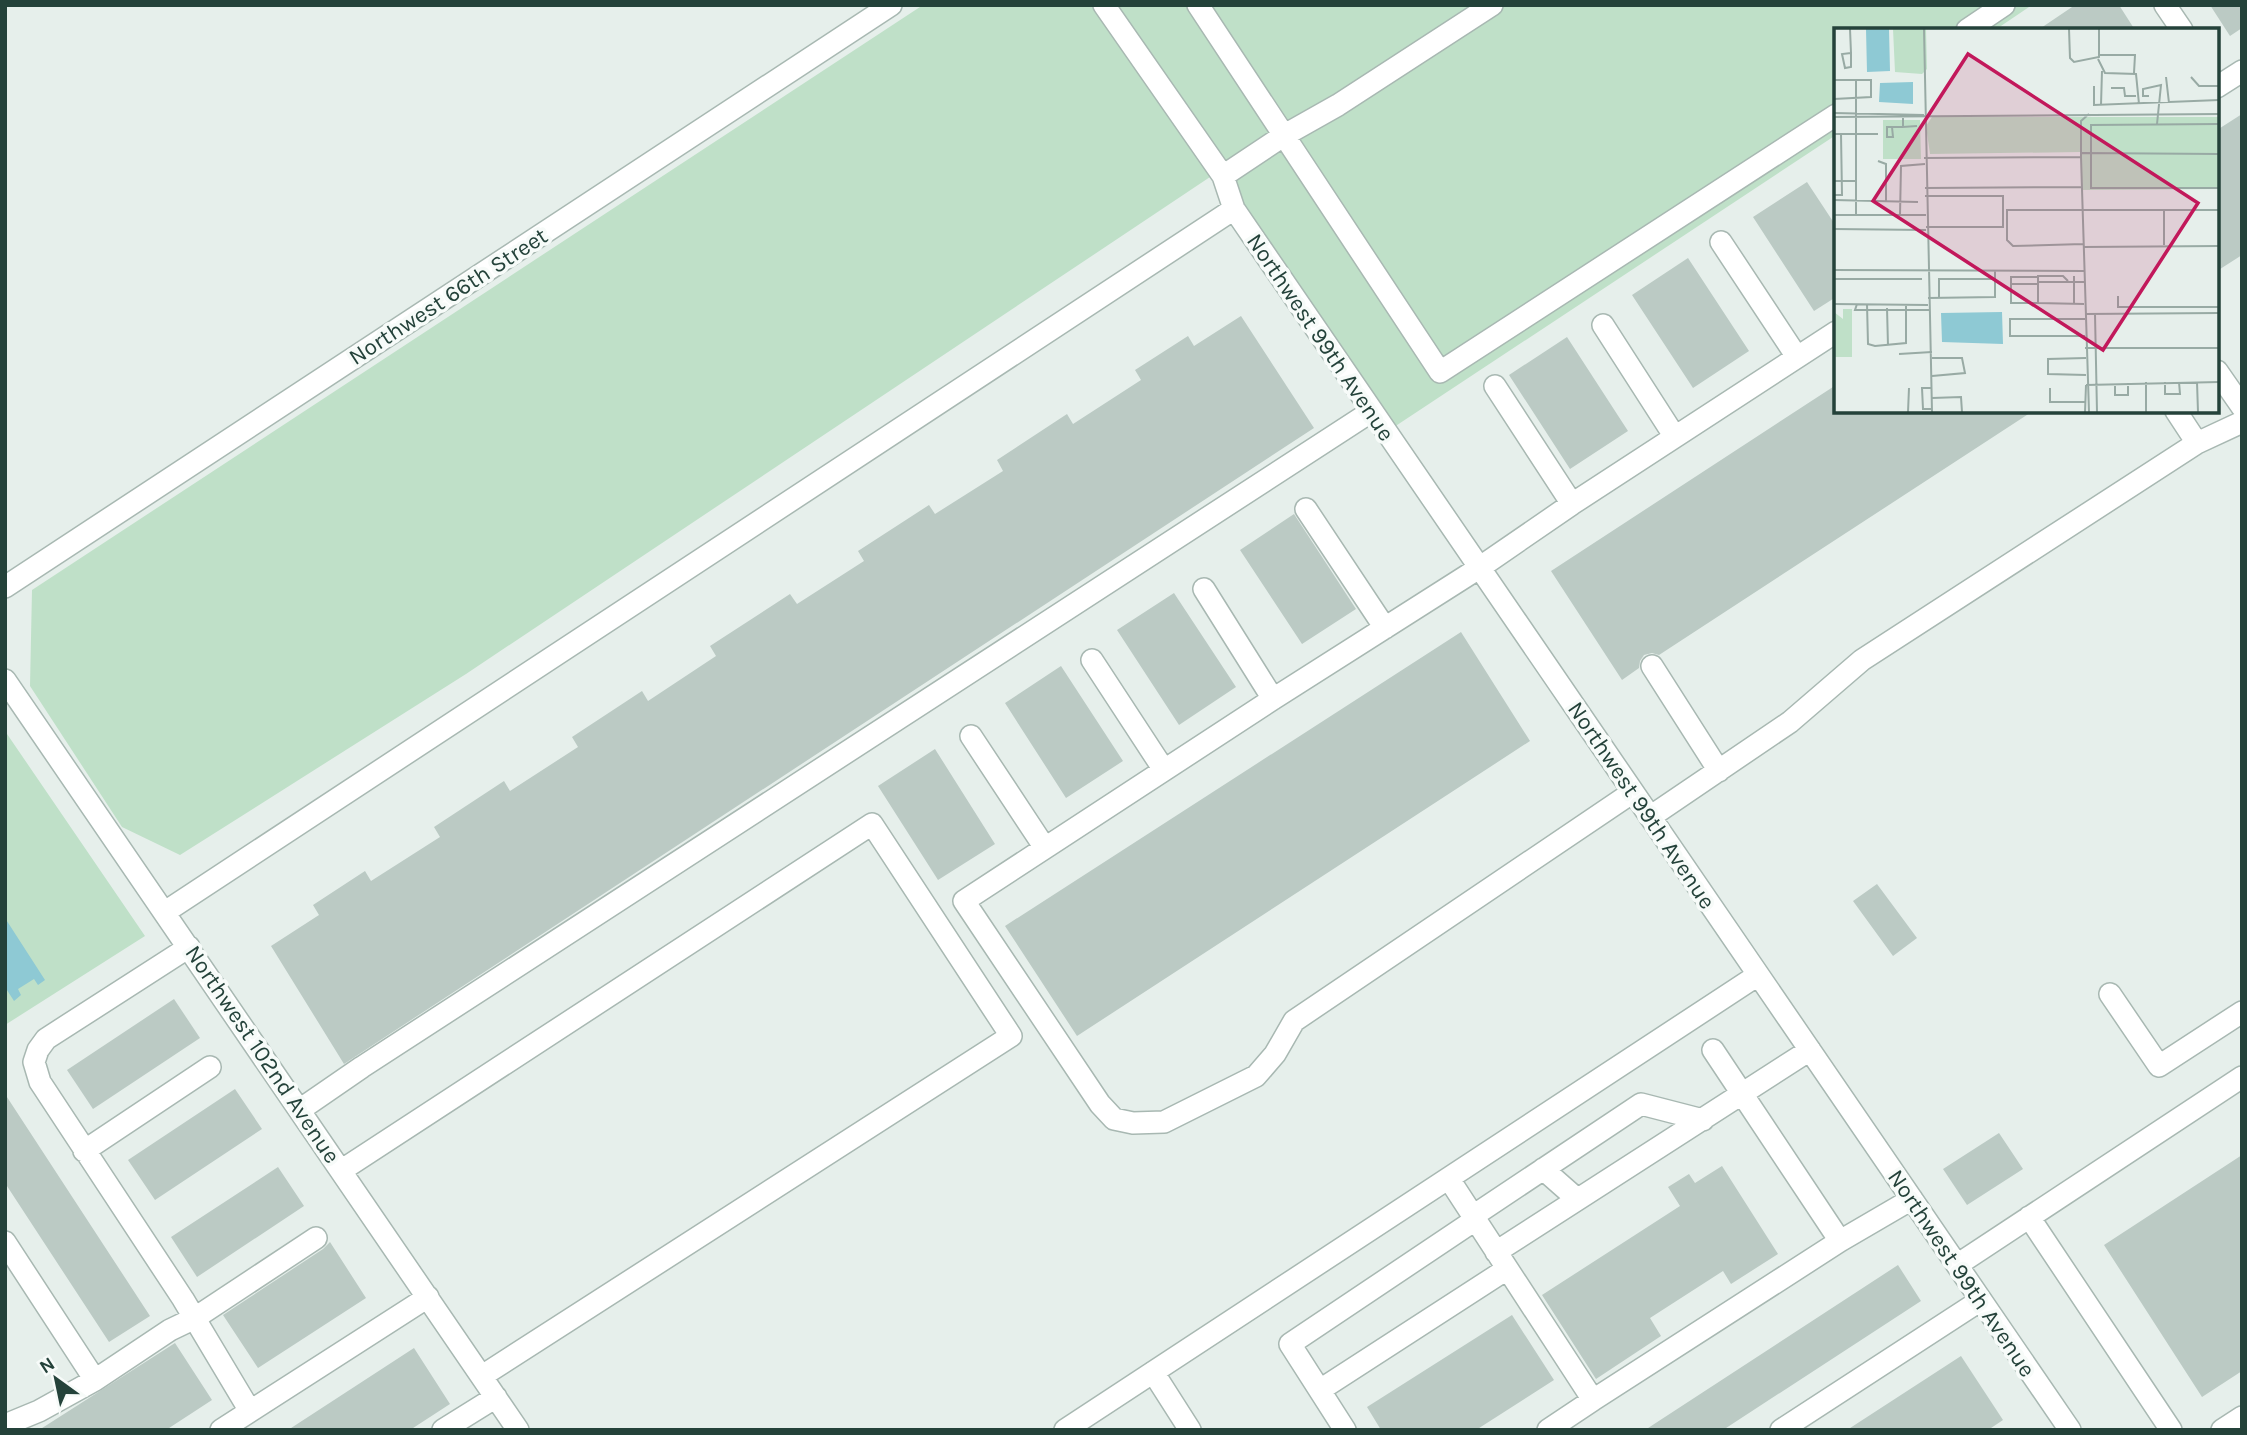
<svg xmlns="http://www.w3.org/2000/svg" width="2247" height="1435" viewBox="0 0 2247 1435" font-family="Karla,sans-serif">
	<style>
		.green { fill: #bfe0c8 }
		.water { fill: #8ec9d4 }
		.building { fill: #bbcac4 }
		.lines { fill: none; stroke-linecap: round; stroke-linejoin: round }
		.minor-casing { stroke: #a8b8b2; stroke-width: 24 }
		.minor { stroke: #fff; stroke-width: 21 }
		.labels { text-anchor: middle; stroke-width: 7; stroke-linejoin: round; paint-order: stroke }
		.street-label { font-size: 23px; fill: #24423a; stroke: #f7fbf9 }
		.inset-road { fill: none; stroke: #98aaa4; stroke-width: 2 }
		.view { fill: #c2185b; fill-opacity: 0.15; stroke: #c2185b; stroke-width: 3.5 }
		.inset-edge { fill: none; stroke: #24423a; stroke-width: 3.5 }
	</style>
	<rect width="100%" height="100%" fill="#e6efeb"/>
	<path class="green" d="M923,5H2032L1995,30H1836V135L1385,433L1219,171L466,674L180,855L122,827L30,686L32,590Z
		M5,731L145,936L5,1025Z"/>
	<path class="water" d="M5,918L45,980L38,985L34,979L18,989L21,995L14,1001L5,987Z"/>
	<path class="building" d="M2075,5H2119L2135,30H2038Z
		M2210,5H2242V28L2230,36Z
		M2242,114V255L2217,271V130Z
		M1807,182L1836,226V297L1814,311L1753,217Z
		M1688,258L1749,351L1693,388L1632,295Z
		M1241,316L1314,428L344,1064L271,946L319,915L313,905L365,871L371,881L440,837L434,827L504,781L510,791L578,747L572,737L642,691L648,701L716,656L710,646L790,594L797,604L864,561L858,551L929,505L935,514L1003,471L997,460L1067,414L1073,424L1141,380L1135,370L1188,336L1194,346Z
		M1567,337L1628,431L1570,469L1509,375Z
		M1836,385V411H2033L1659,655L1652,653L1644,655L1640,661L1639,668L1622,680L1551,571Z
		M1294,514L1356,609L1302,644L1240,550Z
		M1174,593L1236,687L1179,725L1117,630Z
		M1461,632L1530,741L1077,1036L1005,926Z
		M1061,666L1123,761L1066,798L1005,703Z
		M935,749L995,844L938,880L878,786Z
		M1877,884L1917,938L1893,956L1853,901Z
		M174,999L200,1038L93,1109L67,1070Z
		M235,1089L262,1129L155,1200L128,1160Z
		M5,1094L150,1316L109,1342L5,1183Z
		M1999,1133L2023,1169L1967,1205L1943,1169Z
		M2242,1155V1371L2202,1397L2104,1245Z
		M1722,1166L1778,1254L1731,1284L1723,1271L1650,1318L1661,1336L1596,1379L1542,1295L1680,1206L1668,1187L1689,1174L1695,1183Z
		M278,1167L304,1206L197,1277L171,1237Z
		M330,1242L366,1298L258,1368L223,1315L323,1249Z
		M1898,1265L1921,1301L1723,1430H1645Z
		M1512,1315L1554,1380L1476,1430H1381L1367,1407Z
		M175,1343L212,1400L166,1430H39Z
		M414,1348L450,1404L410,1430H288Z
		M1961,1356L2003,1420L1988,1430H1847Z"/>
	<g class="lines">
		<defs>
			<path id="minor" d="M1104,5L1223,176L1234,209L2070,1430
				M1198,5L1440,372L1836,115
				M2165,5L2182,30
				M1967,30L2004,5
				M2217,87L2242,71
				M1223,176L1283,136L1338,105L1492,5
				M1721,242L1797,357
				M1603,325L1675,437
				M2217,371L2242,407
				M1495,386L1572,504
				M2176,411L2197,443
				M1306,509L1385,628
				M5,587L891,5
				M1204,589L1273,699
				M1092,660L1164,770
				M1652,666L1719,771
				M5,680L518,1430
				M971,736L1045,848
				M1633,792L1294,1021L1275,1054L1256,1076L1164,1122L1133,1123L1114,1119L1100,1104L964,901L1273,699L1479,568L1572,504L1836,332
				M1650,817L1790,722L1862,660L2197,443L2242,422
				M165,912L1234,209
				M189,947L46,1039L38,1050L34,1062L40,1082L183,1299L250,1411
				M2110,994L2159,1066L2242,1012
				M1713,1050L1840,1241
				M301,1109L362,1067L1372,411
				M84,1151L210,1067
				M1543,1169L1577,1199
				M342,1170L872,824L1011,1036L482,1376
				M1449,1179L1593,1400L1840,1241L1912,1199
				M1473,1216L1641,1104L1703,1120
				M2029,1217L2171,1430
				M5,1242L95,1380
				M1496,1252L1810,1050
				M1957,1265L2242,1077
				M1153,1372L1190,1430
				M1320,1390L1507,1269
				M5,1425L39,1411L95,1380L170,1330L195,1318L316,1238
				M221,1430L428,1297
				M443,1430L496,1397
				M1065,1430L1758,975
				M1345,1430L1290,1344L1475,1220
				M1548,1430L1593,1400
				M1781,1430L1981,1300
				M2222,1430L2242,1417"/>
		</defs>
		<use href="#minor" class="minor-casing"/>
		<use href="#minor" class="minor"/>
	</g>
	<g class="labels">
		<g class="street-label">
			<text transform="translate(448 296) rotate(-33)" y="8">Northwest 66th Street</text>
			<text transform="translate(1321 337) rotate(56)" y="8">Northwest 99th Avenue</text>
			<text transform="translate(1642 805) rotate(56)" y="8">Northwest 99th Avenue</text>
			<text transform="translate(263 1054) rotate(56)" y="8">Northwest 102nd Avenue</text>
			<text transform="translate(1962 1273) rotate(56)" y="8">Northwest 99th Avenue</text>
		</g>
	</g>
	<g transform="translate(1834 28)">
		<rect width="385" height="385" fill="#e6efeb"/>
		<path d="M59,1H92L93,41L88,46L61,44ZM98,89H385V161L247,162V124L96,126L92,98ZM49,92H86L87,131H49ZM9,281H18V329H0V284L9,291Z" fill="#bfe0c8"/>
		<path d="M32,1H55L56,43L33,44ZM79,54V76L45,74L46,55ZM168,284L169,316L108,314L107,285Z" fill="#8ec9d4"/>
		<path class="inset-road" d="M16,1L17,25V39L11,40L8,26L17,25M90,1L98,384M235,1L236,30L240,34L265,29V1M265,27H301L300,45M264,31L271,45L302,46L305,76M332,49L335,75M357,49L365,58H385M0,52H37V69L0,71M260,58V77L385,72M277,60H290L291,68H302M315,68H309V61L327,57L323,96M267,77L268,43M0,85L90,87M0,89L385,86M69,89V99L83,98M385,96L257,97V160H385M58,99L59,109H53V99H69M0,106H44M248,125L385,126M90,130L247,129M44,133L52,136V174M0,153H22M91,160L247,159M0,167H8L7,106M91,168H169V199H92M0,172L84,174M330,182V217M0,187H92M22,187V52M66,187L67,138L91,136M0,201L92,202M249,216L179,218L173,212V182H385M249,219L385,218M0,242L250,243M204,247V275L250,276M204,248H229L234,253M240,248V276M204,249H177V275H204M0,251H88M204,254H250M177,256H204M284,268V279H385M105,269V251H161M94,270L161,269V243M0,276L94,277M23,276L21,282H95M33,276L34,316L41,318L72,315V277M53,280L54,318M251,286L385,285M261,286L263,384M251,291H176V308H251M251,320H385M65,326L98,324M98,330H128L131,345L98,348M252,330L214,331V346L252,347M312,354V384M331,354V366H346L345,354M363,354L364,384M281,356V367H294V355M252,357L385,354M216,360V374H251M98,370L127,369L128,384M98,381H89L88,360H98M74,384L75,360M251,384L252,357M255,384L247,129V93L255,86"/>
		<path class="view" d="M134,26L364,175L269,322L39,173Z"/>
		<rect width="385" height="385" class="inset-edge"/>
	</g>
	<rect width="2247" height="1435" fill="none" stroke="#24423a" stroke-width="14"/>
	<g transform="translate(56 1379) rotate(327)" stroke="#f7fbf9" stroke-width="5" paint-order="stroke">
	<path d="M0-5L12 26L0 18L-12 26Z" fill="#24423a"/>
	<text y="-10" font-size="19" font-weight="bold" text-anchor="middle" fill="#24423a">N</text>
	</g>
</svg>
